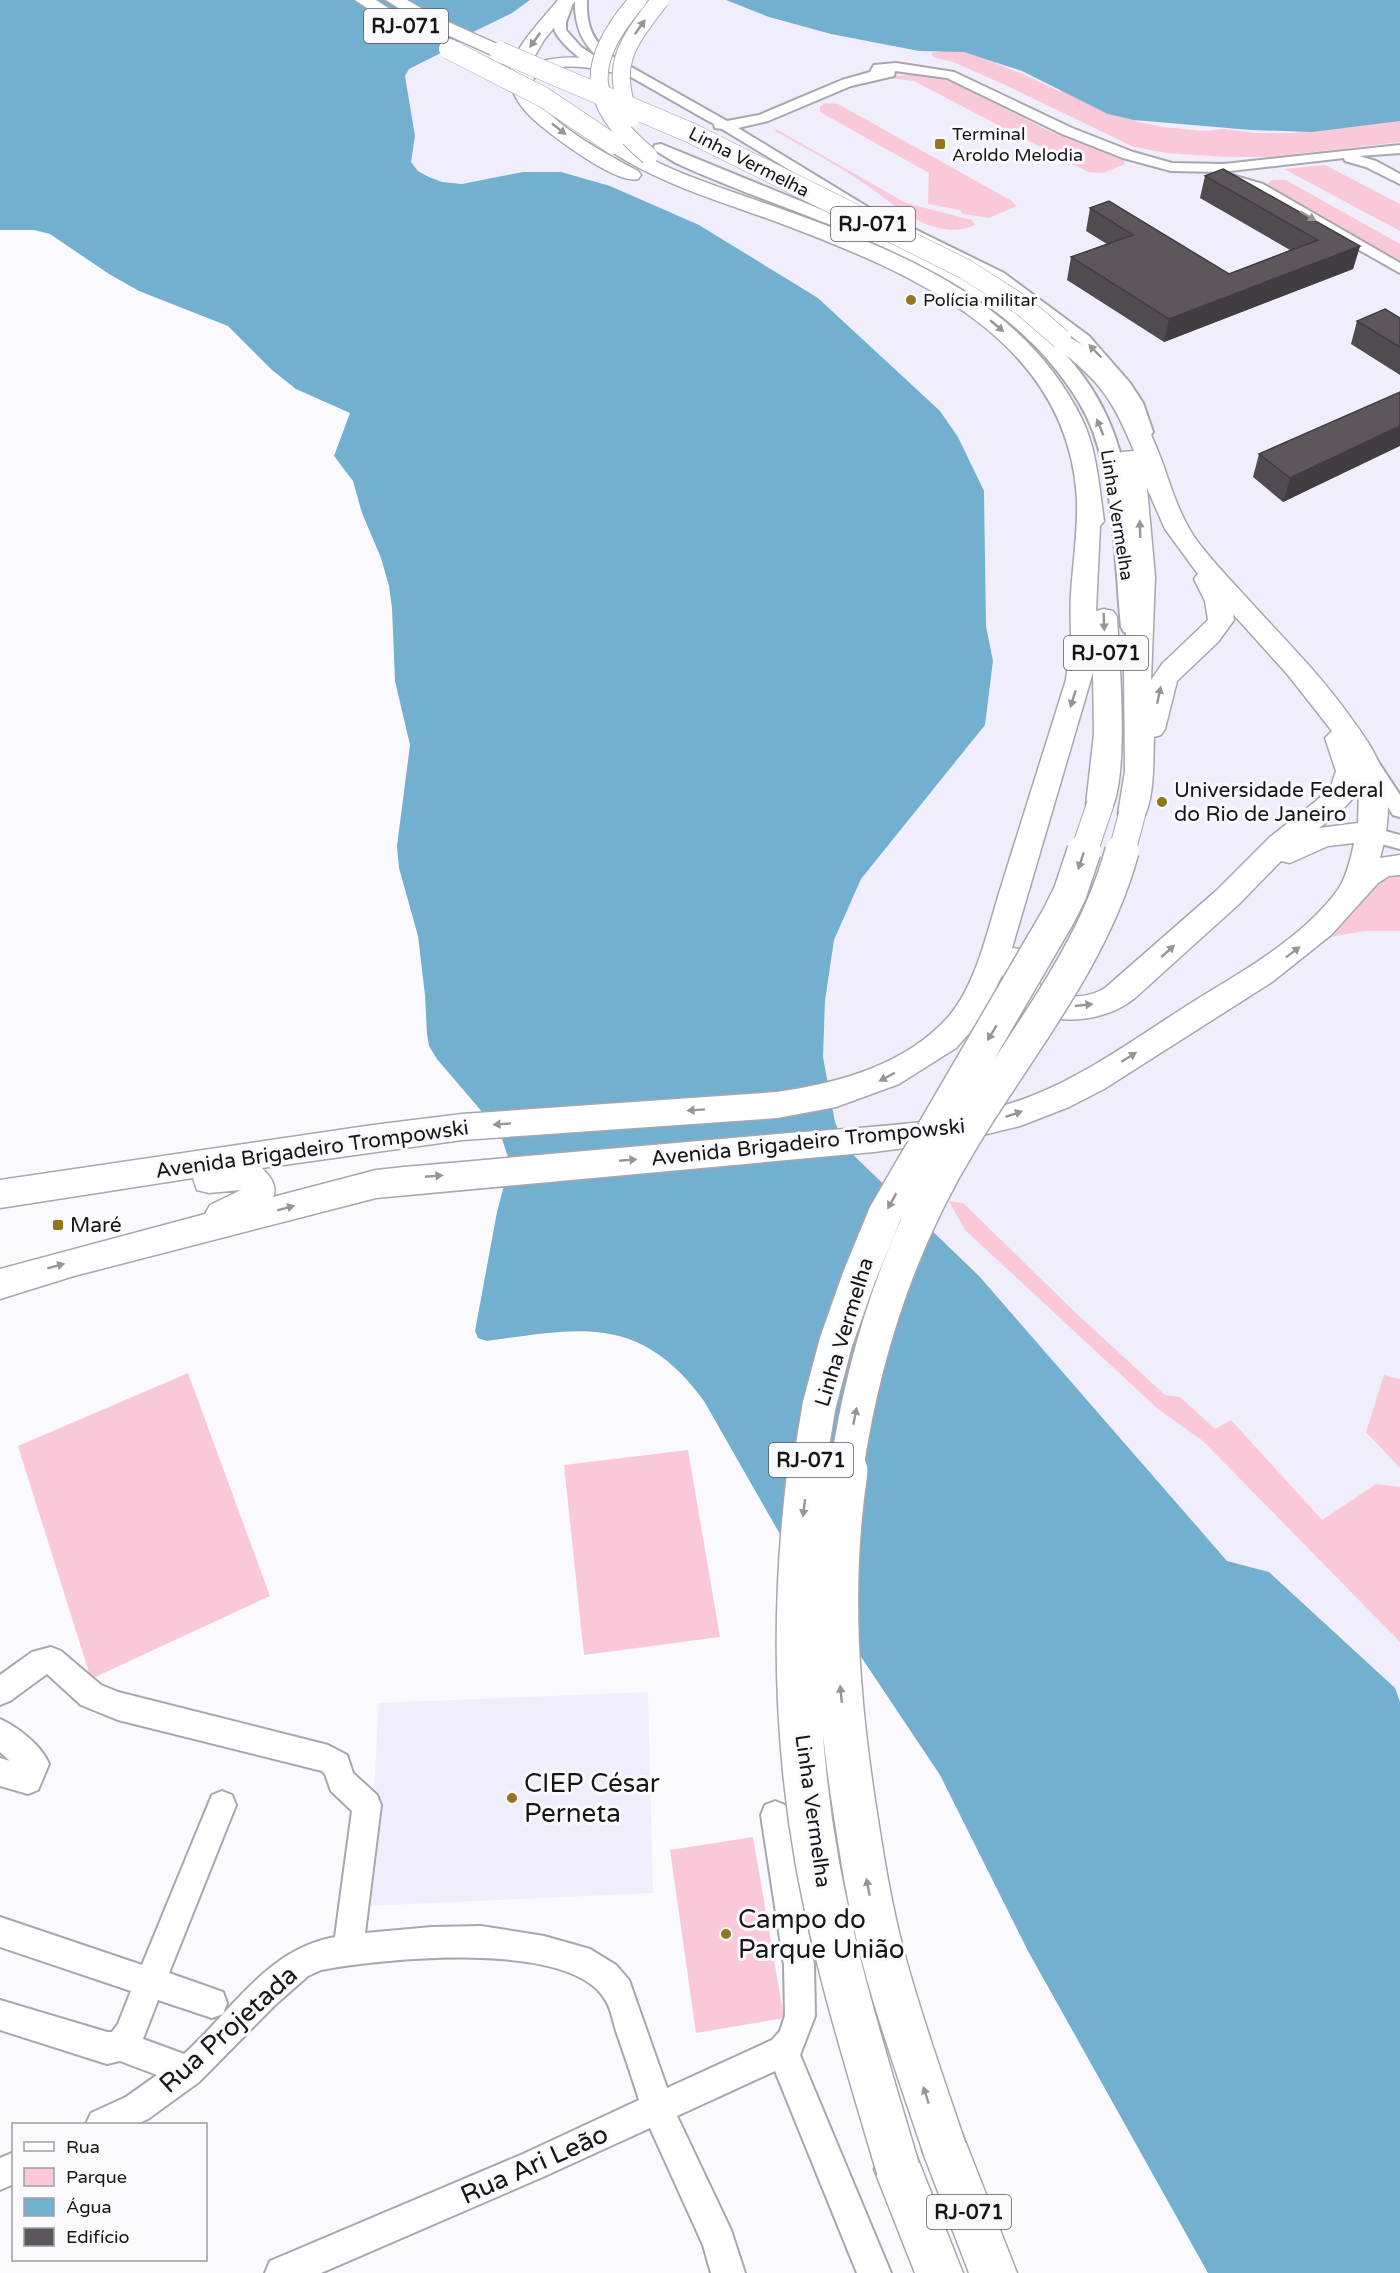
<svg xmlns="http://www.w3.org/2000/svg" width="1400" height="2273" viewBox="0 0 1400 2273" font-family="'Varela Round',sans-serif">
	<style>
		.built { fill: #f0edfd }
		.green { fill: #fac9d9 }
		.water { fill: #73afcf }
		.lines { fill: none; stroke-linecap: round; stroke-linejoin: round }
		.minor-casing { stroke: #a8a6ae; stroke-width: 4 }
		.major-casing { stroke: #a8a6ae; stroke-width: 4 }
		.highway-casing { stroke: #a8a6ae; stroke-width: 3 }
		.minor { fill: #fff; fill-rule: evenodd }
		.major { fill: #fff; fill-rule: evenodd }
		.highway { fill: #fff; fill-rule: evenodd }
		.major-bridge-casing { stroke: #a8a6ae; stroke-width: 19; stroke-linecap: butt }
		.highway-bridge-far3-casing { stroke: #a8a6ae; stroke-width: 21; stroke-linecap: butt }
		.highway-bridge-far2-casing { stroke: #a8a6ae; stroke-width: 28; stroke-linecap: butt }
		.highway-bridge-far1-casing { stroke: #a8a6ae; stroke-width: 36; stroke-linecap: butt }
		.highway-bridge-casing { stroke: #a8a6ae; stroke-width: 46; stroke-linecap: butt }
		.major-bridge { stroke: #fff; stroke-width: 17 }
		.highway-bridge-far3 { stroke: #fff; stroke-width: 20 }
		.highway-bridge-far2 { stroke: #fff; stroke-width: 26 }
		.highway-bridge-far1 { stroke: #fff; stroke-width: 33 }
		.highway-bridge { stroke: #fff; stroke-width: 43 }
		.wall { fill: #504b50 }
		.shaded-wall { fill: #413d41 }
		.building { fill: #5d575d; stroke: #413d41; stroke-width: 1.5 }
		.oneway { fill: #969697 }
		.poi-dot { fill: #93761c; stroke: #faf9fe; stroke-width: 2 }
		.labels { text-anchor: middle; stroke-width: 6; stroke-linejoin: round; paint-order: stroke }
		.far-poi-label { font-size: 18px; fill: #161518; stroke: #faf9fe; text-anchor: start }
		.far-street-label { font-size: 18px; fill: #161518; stroke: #faf9fe }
		.shield { fill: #faf9fe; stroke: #5a595d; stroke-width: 1.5 }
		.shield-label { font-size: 20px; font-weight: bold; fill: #161518 }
		.poi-label { font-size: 21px; fill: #161518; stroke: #faf9fe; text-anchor: start }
		.street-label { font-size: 21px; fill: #161518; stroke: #faf9fe }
		.near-poi-label { font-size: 26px; fill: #161518; stroke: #faf9fe; text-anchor: start }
		.near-street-label { font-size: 26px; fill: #161518; stroke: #faf9fe }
	</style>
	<rect width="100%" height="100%" fill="#faf9fe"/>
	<path class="built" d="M530,0H726L769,17L831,34L919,51L964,52L1022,71L1400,121V1702L1395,1688L1269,1572L1227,1561L979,1276L846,1148L835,1122L823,1057L825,1001L834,940L861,879L985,725L993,661L986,626L984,491L958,437L940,411L818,298L778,275L490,179L462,184L442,182L418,171L411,162L415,136L405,76L409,68L449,49L465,35L511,13Z
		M648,1692L653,1893L367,1906L379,1703Z"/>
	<path class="green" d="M959,48L1025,75L1059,91L1074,89L1110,102L1138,122L1163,127L1204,131L1223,129L1257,133H1294L1400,117V142L1269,157H1227L1167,153L1134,147L1003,84L953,62L933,57L931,53Z
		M919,74L940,78L954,83L1049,131L1123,160L1125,164L1103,173L1088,172L914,81L883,77Z
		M825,103L838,104L1012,201L1017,206L989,218L963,214L960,210L928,204L929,173L820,112V107Z
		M776,129L906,203L972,220L975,225C931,244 892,201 859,180C832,162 803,147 775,131Z
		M1325,165L1400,204V231L1284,169Z
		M1272,180H1286L1400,244V261L1268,188L1267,184Z
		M1400,871V931H1364L1330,937L1328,934L1377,879Z
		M949,1201L963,1203L1077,1314L1165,1395L1180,1397L1215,1429L1231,1420L1322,1520L1376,1484L1400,1487V1642L1203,1441L1158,1409L965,1230Z
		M188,1373L270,1596L91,1679L18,1446Z
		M1384,1375L1400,1379V1468L1366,1432Z
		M688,1450L720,1637L584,1655L564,1465Z
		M753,1837L784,2018L696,2033L670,1850Z"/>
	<path class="water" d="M0,0H530L512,13L465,36L449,49L409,69L405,76L415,136L411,162L418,171L429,177L442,182L462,184L523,172H561L610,186L699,225L818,298L940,411L958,437L984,491L986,626L993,661L985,725L861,879L834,940L825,1001L823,1057L835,1122L846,1148L979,1276L1227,1561L1269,1572L1395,1688L1400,1702V2273H1208L1028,1951L940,1775L785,1543L704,1401C640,1314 582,1328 487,1341L478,1338L475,1331L497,1212L510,1163L500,1133L437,1059L429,1046L427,1034L425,995L418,936L399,868L397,846L410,745L395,681L392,608L389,586L381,558L362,513L353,481L334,456L350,413L296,389L272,370L228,326L139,291L109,274L50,234L34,230H0Z
		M726,0H1400V121L1312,132L1251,130L1134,120L1108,114L1022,71L964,52L919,51L831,34L769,17Z"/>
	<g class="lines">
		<defs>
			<path id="minor" d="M562,0H574L566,22V30L581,47L601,60C582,44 574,25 575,0H587C586,24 592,40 610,55L727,121L759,115L842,80L870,72L874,65L896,63L954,72L1072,128L1133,152L1172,163L1224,164L1400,145V153L1359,156L1376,161L1400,174V184L1366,167L1345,161L1344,158L1221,172L1263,184L1400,263V273L1253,190L1216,179L1214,176L1221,172L1171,171L1123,158L1062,134L947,78L895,71L894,76L851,86L768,121L738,128L871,209L869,212H859L722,129L715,128L714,124L703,118L603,61L606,65L604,68C591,71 556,41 554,28C553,19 559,8 562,0Z
				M902,223L1004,273L1089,336L1130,383L1143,403L1153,432L1151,435H1139L1127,403L1116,386L1079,342L994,279L897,230L895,227Z
				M1370,758L1377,760L1400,795V817L1393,815L1360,764L1363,760Z
				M1370,827L1400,835V849L1363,839L1360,834L1363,829Z
				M51,1647L61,1651L101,1685L118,1692L328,1745L347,1755L353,1773L377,1795L381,1805L365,1933L432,1927L481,1926L544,1936L590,1949L616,1965L629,1980L667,2088L772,2040L780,2031L785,2016L784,1965L761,1815L765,1805L775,1801L785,1805L789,1815L814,1965L815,2016L800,2055L891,2273H857L775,2071L677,2116L731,2230L745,2273H711L703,2245L650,2128L545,2176L321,2273H265L270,2261L523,2154L639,2100C632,2077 624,2054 616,2031C613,2021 611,2009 606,2001C572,1938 381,1959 321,1970L308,1976L275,2005L199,2082L148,2119L137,2124H86L91,2113L126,2097L157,2075L120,2061L107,2064L0,2030V2000L107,2032H112L118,2024L131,1991L0,1947V1917L142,1965L212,1795L222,1791L232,1795L236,1805L169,1973L223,1992L227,2003L223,2014L212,2018L158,2000L143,2039L184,2054C232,2011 267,1949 335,1937L352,1811L331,1791L325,1774L322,1771L118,1720L81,1705L47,1674L10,1701L0,1705V1675L32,1652Z
				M0,1719C18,1727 42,1746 49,1764L38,1790L28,1794L0,1786V1758L10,1761L0,1752Z
				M14,2152V2184L0,2190V2158Z"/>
			<path id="major" d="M661,144L920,250C998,290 1083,347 1114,434C1136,495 1137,563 1143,627L1140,632L1132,634L1124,632L1121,627C1115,563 1115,495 1094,434C1083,403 1062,375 1040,351C943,249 799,220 676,163L653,149L655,145Z"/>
			<path id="highway" d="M355,0H376L420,29L417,33H405Z
				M386,0H407L435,16L506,48L509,52L506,56H494L423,24Z
				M558,0H576L544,40L530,64C562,54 591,57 623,63L629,65L632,69L629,73L623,75C598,69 560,59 537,76C530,81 529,88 534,95C553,126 606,154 638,171L641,175L638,179C616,185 546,132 530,116C519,105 510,91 510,76C509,52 543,19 558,0Z
				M613,138C627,142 640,153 653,160C676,172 700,180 724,189C857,236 1015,282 1082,419C1097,450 1099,487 1104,521L1100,526L1096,611L1104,609L1113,611L1117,617C1119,658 1130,779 1110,812L1100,815L1090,812L1086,805L1094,734L1093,672L1012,948L1026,950C1031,959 1029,969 1034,977C1047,1000 1085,1001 1105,988L1217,890L1270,837L1316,801L1331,786L1336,771L1325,738L1332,731L1288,675L1233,614L1234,620L1218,642L1177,681L1165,729L1161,735L1154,737C1153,761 1155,800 1142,821L1132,824L1122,821L1118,814L1125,771L1124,671L1129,577L1126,502L1117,457L1121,452L1134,451C1113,400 1101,382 1057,348L1054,343L1057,338C1071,335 1078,342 1089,351C1126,379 1147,421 1163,464C1171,488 1179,513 1193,535C1208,557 1228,577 1246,597C1282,637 1320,674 1351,718C1365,737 1380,758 1385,781C1391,806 1387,834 1380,858L1400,855V875L1389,876L1378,883L1331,935L1272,982L1104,1089L1069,1107L1020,1126L958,1141L874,1152L376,1198L74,1276L0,1299V1269L205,1214L210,1205L241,1190L209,1193L197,1190L193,1178L0,1208V1180L373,1125L462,1114L777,1092C839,1083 906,1065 949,1016C976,985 988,929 1000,890C1022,820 1044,750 1066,680C1067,667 1071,653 1071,639C1071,624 1070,609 1071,594C1073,563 1078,530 1077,499C1068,339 914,274 785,225C724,202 660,185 606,148L603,144L606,140ZM1147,488L1165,529L1198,574L1194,579L1205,601L1208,620L1162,664L1151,680L1155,577ZM1359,789L1358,823L1319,828C1334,817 1350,805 1359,789ZM1354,843C1351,858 1347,875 1339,888C1310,930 1254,965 1212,990C1152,1026 1094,1072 1029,1097C953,1126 859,1127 778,1134C654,1145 529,1156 404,1167L376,1170L273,1197C278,1186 270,1176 262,1168L462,1140L777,1118L836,1107L899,1084L956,1048L980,1021L1002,975C1006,982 1009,990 1014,996C1043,1030 1103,1024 1135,998L1239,904L1281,861L1290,863L1328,846Z
				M945,2127L962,2133L1017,2273H969L922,2150L928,2133Z
				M898,2145L915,2152L963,2273H915L874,2169L881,2152Z"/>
		</defs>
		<use href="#minor" class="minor-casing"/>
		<use href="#major" class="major-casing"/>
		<use href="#highway" class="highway-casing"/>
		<use href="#minor" class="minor"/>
		<use href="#major" class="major"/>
		<use href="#highway" class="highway"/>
		<defs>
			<path id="major-bridge" d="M638,0C584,63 585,102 649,156
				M631,118C608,65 628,42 660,0"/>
			<path id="highway-bridge-far3" d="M449,49L543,97L613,144
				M500,52L691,133L965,269L1023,306L1061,339"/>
			<path id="highway-bridge-far2" d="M1084,852L1100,805
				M1122,852L1132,814"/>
			<path id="highway-bridge-far1" d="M808,1473L819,1406L836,1342L859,1277L885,1214L1058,917L1070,893L1084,851
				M846,1473C863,1356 900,1241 962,1140C1018,1047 1093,958 1122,851"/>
			<path id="highway-bridge" d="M809,1471C793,1601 794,1732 817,1861C836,1966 868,2067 898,2169
				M846,1471C829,1583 837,1693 854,1805C862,1857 870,1909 884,1960C901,2024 924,2087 945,2150"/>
		</defs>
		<use href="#major-bridge" class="major-bridge-casing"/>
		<use href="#highway-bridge-far3" class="highway-bridge-far3-casing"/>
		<use href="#highway-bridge-far2" class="highway-bridge-far2-casing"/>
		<use href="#highway-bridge-far1" class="highway-bridge-far1-casing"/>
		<use href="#highway-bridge" class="highway-bridge-casing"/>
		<use href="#major-bridge" class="major-bridge"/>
		<use href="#highway-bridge-far3" class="highway-bridge-far3"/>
		<use href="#highway-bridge-far2" class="highway-bridge-far2"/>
		<use href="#highway-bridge-far1" class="highway-bridge-far1"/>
		<use href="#highway-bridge" class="highway-bridge"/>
	</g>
	<path class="wall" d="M1205,176L1360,246L1353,269L1164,342L1067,280L1071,257L1107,244L1086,231L1090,208L1229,274L1290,250L1200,198Z
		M1400,318V375L1351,344L1357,321Z
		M1383,453L1283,502L1253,477L1259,454Z"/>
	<path class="shaded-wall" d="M1360,246L1353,269L1164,342L1169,319Z
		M1400,426V446L1283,502L1290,478Z"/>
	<path class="building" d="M1223,169L1360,246L1169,319L1071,257L1133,235L1090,208L1109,201L1229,274L1318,240L1205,176Z
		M1385,309L1400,318V347L1357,321Z
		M1400,392V426L1290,478L1259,454Z"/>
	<defs><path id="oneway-solid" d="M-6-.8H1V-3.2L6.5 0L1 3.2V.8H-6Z" transform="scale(1.5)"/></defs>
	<g class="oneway">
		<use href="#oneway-solid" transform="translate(640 27) rotate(-55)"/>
		<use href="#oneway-solid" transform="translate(535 40) rotate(126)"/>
		<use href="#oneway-solid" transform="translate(559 129) rotate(38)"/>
		<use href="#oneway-solid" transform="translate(1308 216) rotate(30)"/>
		<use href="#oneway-solid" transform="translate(997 326) rotate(40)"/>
		<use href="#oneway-solid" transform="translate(1095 351) rotate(-134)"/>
		<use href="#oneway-solid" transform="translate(1100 427) rotate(-112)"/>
		<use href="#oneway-solid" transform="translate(1140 529) rotate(-92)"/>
		<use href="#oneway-solid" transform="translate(1104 622) rotate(88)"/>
		<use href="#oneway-solid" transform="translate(1159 695) rotate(-78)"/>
		<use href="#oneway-solid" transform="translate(1073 699) rotate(107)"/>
		<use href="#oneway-solid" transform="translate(1081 861) rotate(108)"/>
		<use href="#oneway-solid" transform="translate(1168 951) rotate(-42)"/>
		<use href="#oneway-solid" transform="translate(1293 952) rotate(-37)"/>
		<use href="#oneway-solid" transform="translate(1084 1005) rotate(-6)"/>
		<use href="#oneway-solid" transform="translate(992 1033) rotate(121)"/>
		<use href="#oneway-solid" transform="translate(1129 1057) rotate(-32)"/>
		<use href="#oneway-solid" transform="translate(887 1077) rotate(152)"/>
		<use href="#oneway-solid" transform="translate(696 1110) rotate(176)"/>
		<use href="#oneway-solid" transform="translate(1014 1114) rotate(-19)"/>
		<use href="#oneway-solid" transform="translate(502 1124) rotate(176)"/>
		<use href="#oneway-solid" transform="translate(628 1160) rotate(-5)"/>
		<use href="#oneway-solid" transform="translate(434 1176) rotate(-5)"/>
		<use href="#oneway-solid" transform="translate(892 1201) rotate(119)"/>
		<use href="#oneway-solid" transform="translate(286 1208) rotate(-15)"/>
		<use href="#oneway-solid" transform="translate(56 1266) rotate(-15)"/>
		<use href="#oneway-solid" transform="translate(855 1416) rotate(-79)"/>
		<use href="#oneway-solid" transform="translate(804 1508) rotate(97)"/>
		<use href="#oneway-solid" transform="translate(841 1694) rotate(-96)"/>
		<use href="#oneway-solid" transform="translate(868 1887) rotate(-101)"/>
		<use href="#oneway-solid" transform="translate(926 2095) rotate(-108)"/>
	</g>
	<g class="poi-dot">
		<rect x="934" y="138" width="12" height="12" rx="3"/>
		<circle cx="911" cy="300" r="6"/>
		<circle cx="1162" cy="802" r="6"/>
		<rect x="52" y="1219" width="12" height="12" rx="3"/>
		<circle cx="512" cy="1798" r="6"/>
		<circle cx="726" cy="1934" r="6"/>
	</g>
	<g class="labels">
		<g class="far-poi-label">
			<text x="952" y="140">Terminal<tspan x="952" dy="21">Aroldo Melodia</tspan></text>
			<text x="923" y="306">Polícia militar</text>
		</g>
		<g class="far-street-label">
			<text transform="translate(749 162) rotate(27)" y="6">Linha Vermelha</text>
			<text transform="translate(1117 515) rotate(81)" y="6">Linha Vermelha</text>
		</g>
		<g class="shield">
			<rect x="364" y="9" width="84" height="34" rx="4.5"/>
			<rect x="831" y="207" width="84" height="34" rx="4.5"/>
			<rect x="1064" y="636" width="84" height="34" rx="4.5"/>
			<rect x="769" y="1443" width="84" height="34" rx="4.5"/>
			<rect x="927" y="2195" width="84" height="34" rx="4.5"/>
		</g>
		<g class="shield-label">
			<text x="406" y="33">RJ-071</text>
			<text x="873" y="231">RJ-071</text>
			<text x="1106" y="660">RJ-071</text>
			<text x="811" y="1467">RJ-071</text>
			<text x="969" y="2219">RJ-071</text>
		</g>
		<g class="poi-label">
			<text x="1174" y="797">Universidade Federal<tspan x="1174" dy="24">do Rio de Janeiro</tspan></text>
			<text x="70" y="1232">Maré</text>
		</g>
		<g class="street-label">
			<text transform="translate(808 1142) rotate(-6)" y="7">Avenida Brigadeiro Trompowski</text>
			<text transform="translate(312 1149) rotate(-8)" y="7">Avenida Brigadeiro Trompowski</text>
			<text transform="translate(844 1332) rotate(-73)" y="7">Linha Vermelha</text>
			<text transform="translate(813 1811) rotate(82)" y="7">Linha Vermelha</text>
		</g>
		<g class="near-poi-label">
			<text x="524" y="1792">CIEP César<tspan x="524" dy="30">Perneta</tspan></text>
			<text x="738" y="1928">Campo do<tspan x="738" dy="30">Parque União</tspan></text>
		</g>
		<g class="near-street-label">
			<text transform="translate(228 2029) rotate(-42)" y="9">Rua Projetada</text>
			<text transform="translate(534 2164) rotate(-24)" y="9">Rua Ari Leão</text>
		</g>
	</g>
	<rect x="12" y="2123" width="195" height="138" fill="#faf9fe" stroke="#9f9ea2" stroke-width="1.5"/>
	<rect x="24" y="2142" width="30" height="9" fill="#ffffff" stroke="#9f9ea2" stroke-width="1.5"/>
	<text x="66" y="2153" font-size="18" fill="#161518">Rua</text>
	<rect x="24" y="2168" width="30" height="18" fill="#fac9d9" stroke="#9f9ea2" stroke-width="1.5"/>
	<text x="66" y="2183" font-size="18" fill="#161518">Parque</text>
	<rect x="24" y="2198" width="30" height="18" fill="#73afcf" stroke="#9f9ea2" stroke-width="1.5"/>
	<text x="66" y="2213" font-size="18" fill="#161518">Água</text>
	<rect x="24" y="2228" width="30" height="18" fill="#5d575d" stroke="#9f9ea2" stroke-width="1.5"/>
	<text x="66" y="2243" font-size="18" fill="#161518">Edifício</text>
</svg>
